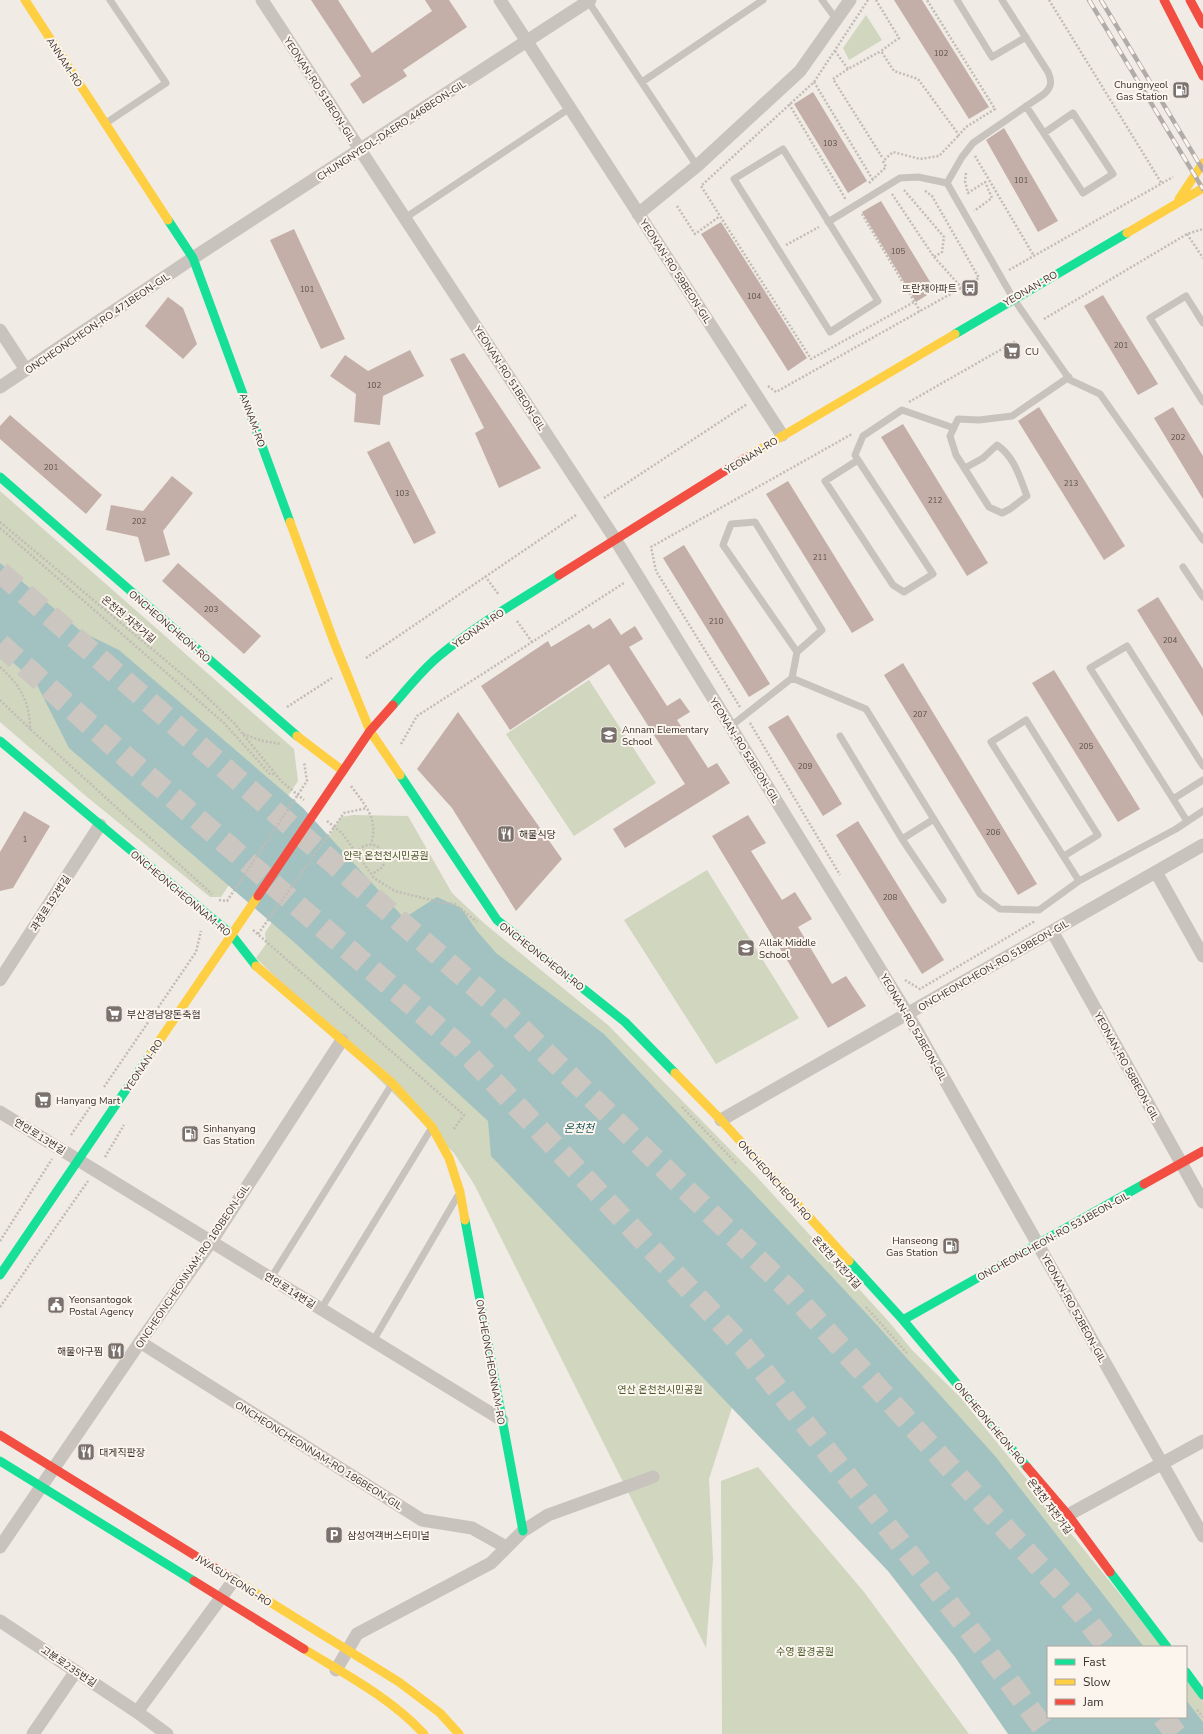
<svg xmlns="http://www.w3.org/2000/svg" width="1203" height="1734" viewBox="0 0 1203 1734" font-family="'Nunito Sans','Noto Sans KR',sans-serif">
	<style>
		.green { fill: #d1d6bf }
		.water { fill: #a1c2c1 }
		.building { fill: #c3afa7 }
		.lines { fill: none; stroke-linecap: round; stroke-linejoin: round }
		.highway-tunnel { stroke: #ccc6c0; stroke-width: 22; stroke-dasharray: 22 11; stroke-linecap: butt }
		.path { stroke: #c2bbb6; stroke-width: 2.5; stroke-dasharray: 2 2; stroke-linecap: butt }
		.lane { stroke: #c9c3be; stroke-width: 7 }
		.street { stroke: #c9c3be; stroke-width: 13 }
		.fast { stroke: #16e098; stroke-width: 9 }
		.slow { stroke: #ffcf43; stroke-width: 9 }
		.jam { stroke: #f24e42; stroke-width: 9 }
		.rail-casing { stroke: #b1aca8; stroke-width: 4.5 }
		.rail { stroke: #fbf5ee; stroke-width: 3; stroke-dasharray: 9; stroke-linecap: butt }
		.labels { text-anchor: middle; stroke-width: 4; stroke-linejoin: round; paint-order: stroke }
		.number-label { font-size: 8px; fill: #5d504a }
		.street-label { font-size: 10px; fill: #3b302b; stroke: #fbf5ee }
		.poi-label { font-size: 10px; fill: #3b302b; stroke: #fbf5ee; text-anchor: start }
		.park-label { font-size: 10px; fill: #4a5a2e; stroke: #fbf5ee }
		.water-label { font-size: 11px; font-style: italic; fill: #1f5a5e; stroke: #fbf5ee }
	</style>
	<rect width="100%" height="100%" fill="#f0ebe5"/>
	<path class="green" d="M866,15L882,40L849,60L843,48Z
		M0,491L294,749L298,781L221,897H210L87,797L0,722Z
		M589,680L656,783L574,836L506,734Z
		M353,815L408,816L452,893L485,924L608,1025L756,1176L890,1323L912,1350L960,1397L1163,1647H1131L402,929L324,845L341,817Z
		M707,870L799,1018L716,1064L624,920Z
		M277,914L744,1370L709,1479L713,1559L706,1648L474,1184L454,1153L256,958L266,944L265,933Z
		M758,1467L864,1592L969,1734H722L721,1481Z
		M1186,1678L1203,1701V1734L1186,1716Z"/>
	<path class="water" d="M0,563L82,632L119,650L303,808L404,918L437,897L461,908L477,931L496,953L604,1034L866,1313L995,1456L1144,1647H1048V1717H1186V1700L1203,1722V1734H1008L955,1657L888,1571L491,1156L488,1121L295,943L69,748L36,683L0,651Z"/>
	<path class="building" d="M311,0H338L372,53L432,11L425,0H449L467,27L403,70L407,76L363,104L350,84L361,76Z
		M894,0H922L989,107L969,119Z
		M813,92L867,181L848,193L794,104Z
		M1004,128L1058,221L1038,232L986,140Z
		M881,201L935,290L916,302L862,212Z
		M721,222L807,358L788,371L701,234Z
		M294,229L345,339L321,349L270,240Z
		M1103,295L1158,384L1138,395L1084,306Z
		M168,297L183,308L197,344L183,359L145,326Z
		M410,350L424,376L383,396L380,425L354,422L356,394L330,376L345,355L368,371Z
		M464,353L541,468L499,488L475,433L484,428L450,359Z
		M1039,407L1125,546L1104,560L1018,421Z
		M1173,407L1203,456V499L1154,418Z
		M10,415L102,495L86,514L0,439V426Z
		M903,424L988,563L967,576L881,437Z
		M389,441L436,533L414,544L367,452Z
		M172,476L193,493L163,531L170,555L145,562L138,537L106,530L111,505L143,511Z
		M788,481L874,620L852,633L766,494Z
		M684,545L770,684L749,697L663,558Z
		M178,563L261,636L244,654L162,581Z
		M1158,597L1203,669V717L1137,610Z
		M610,618L621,635L635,626L643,639L629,647L667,706L680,698L690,712L677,720L708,768L717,763L730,783L625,848L613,829L685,784L609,664L510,730L481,686L548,641L551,647L589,624L593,629Z
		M903,663L1037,884L1018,895L884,675Z
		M1054,670L1140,809L1118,822L1032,683Z
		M458,712L562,859L516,911L452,808L417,769Z
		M788,715L842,804L823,816L768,727Z
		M24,811L50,826L13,888L0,891V852Z
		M748,815L766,843L751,851L782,900L795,892L812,919L798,927L832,984L846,976L866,1006L828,1028L712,836Z
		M858,821L944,960L922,974L836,835Z"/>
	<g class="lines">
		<path class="highway-tunnel" d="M0,572L503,1011L790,1291L1079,1610L1108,1647
			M0,644L126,757L462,1048L744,1347L984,1648L1048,1734
			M1163,1717L1176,1734"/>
		<path class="path" d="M868,0L814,82L701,186L811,359L914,302
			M876,0L899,38L881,51L894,71L918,79L959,135L966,127L995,109L927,0
			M1049,0L1162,184
			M835,51L848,69L881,51
			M848,69L833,79L882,157
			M814,82L873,180
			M789,104L845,198L846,197
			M975,156L1034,256
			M966,173L965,181L968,193L985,182L992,198L974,211
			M869,183L886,167L883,161L893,152L920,159L939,156L959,135
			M892,194L934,257L942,252L944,237L904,190
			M677,206L695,234L720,216
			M862,214L920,311
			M1187,234L1203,258
			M786,245L819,227
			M934,257L962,288
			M1009,270L1173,177
			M1044,319L1187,234L1203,229
			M768,386L776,392L979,278L932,196L924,190
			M909,402L1016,341
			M604,498L747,404
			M0,522L189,680L234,723L281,781L304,800
			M0,528L224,723L270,774H276
			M485,576L499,595
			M517,621L532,642
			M366,658L576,515
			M0,667C20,685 30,702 30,729L212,894
			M0,700L30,729
			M287,707L332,678
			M740,707L656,571L651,547L852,434
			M750,723L840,875
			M243,734L263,741L281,744
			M401,744L417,716L624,583
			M351,786C365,805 379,819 371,844
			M327,821L342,833L374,878L395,891L443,903L455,904L477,922
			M356,853C370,836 388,847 383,867L372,874
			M219,900L227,901L307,781L304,762
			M253,930L464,1115L453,1130
			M258,934L344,813L367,808
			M905,980L920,989L1035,921
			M104,1087L196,952L201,931
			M682,1107L737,1164
			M71,1135L95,1100
			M105,1157L124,1125
			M0,1241L52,1159
			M0,1307L88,1181
			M866,1307L907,1353
			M1197,1710L1203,1717"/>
		<path class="lane" d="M822,0L836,19
			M957,0L992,57L1026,37
			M588,1L697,166
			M642,82L763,0
			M1026,106L1083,193L1113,174L1073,113L1044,133
			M106,123L166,83L110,0
			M783,149L878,301L830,332L734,179Z
			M947,183L962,157L973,143L1044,94C1052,87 1052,81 1048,72L1002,0
			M405,218L570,108
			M828,222L900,178L918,177L947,183L1013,298L1070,380L1100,394L1203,540
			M1203,323L1186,296L1150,318L1203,402
			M858,460L825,481L893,585L904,592L933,574L858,460L855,455L863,436L902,410L954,428
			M965,468L983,458L997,445C1014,456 1020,478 1027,496L1010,509L1002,513L989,507L956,455L950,436L958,419L979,420L1012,416L1069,377
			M1203,597L1183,567L1203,597
			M792,678L866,709L980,894L1000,909L1039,910L1079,881L1176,829L1203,811
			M731,726L792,678L797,652L822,630L755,522L731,524L723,545L797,652
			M840,736L902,839L934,819
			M1173,799L1203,780
			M1187,821L1090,668L1127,646L1203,766
			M902,839L943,900
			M1064,856L1098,835L1026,720L991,742L1079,881
			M271,1278L392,1084
			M321,1309L431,1129
			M373,1341L457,1197"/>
		<path class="street" d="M262,0L615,539L907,1013L1203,1536
			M500,0L782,435
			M638,214L697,166L800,71L850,0
			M0,330L26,370
			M0,387L193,258L590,0
			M1156,872L1203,956
			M1052,931L1203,1202
			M0,980L100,825
			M0,1112L502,1420
			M721,1120L1203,845
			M140,1342L422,1520L472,1528L506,1547
			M1068,1515L1203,1441
			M0,1547L140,1342L211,1242L342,1040
			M0,1621L137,1712L167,1734
			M336,1670L357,1634L491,1563L523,1531L548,1515L653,1477
			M137,1712L234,1580
			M33,1734L76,1671"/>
		<path class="fast" d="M168,220L193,258L290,522
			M955,334L1127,233
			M0,477L297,736
			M393,705C408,688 422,670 439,656C476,625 519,601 559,575
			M0,741L231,934L256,966
			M400,775L497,920L625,1022L675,1073
			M465,1220L523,1531
			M849,1261L903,1320L1027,1467
			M0,1275L151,1053
			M903,1320L1144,1184
			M0,1461L194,1581
			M1110,1572L1167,1647
			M1186,1672L1203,1695"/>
		<path class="slow" d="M25,0L168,220
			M1179,199L1203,163
			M1127,233L1203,188
			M747,457L955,334
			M290,522L334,642L370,731L400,775
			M297,736L343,771
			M256,966L392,1083L432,1127L449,1158L460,1192L465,1220
			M151,1053L258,896
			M675,1073L721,1120L849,1261
			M228,1576L399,1682L440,1713L459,1734
			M304,1649C345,1674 391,1698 424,1734"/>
		<path class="jam" d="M1164,0L1203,76
			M1190,0L1203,24
			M559,575L747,457
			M258,896L370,731L393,705
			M1144,1184L1203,1151
			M0,1435L228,1576
			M1027,1467L1068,1515L1110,1572
			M194,1581L304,1649"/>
		<defs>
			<path id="rail" d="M1089,0L1203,189
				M1101,0L1203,170"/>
		</defs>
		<use href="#rail" class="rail-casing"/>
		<use href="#rail" class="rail"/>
	</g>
	<defs>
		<symbol id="fuel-square" viewBox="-11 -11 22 22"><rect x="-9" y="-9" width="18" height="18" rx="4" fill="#7a716c" stroke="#fbf5ee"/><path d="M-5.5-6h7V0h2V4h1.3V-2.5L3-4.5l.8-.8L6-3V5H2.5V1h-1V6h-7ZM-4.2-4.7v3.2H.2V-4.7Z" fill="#fff"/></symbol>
		<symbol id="bus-square" viewBox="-11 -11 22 22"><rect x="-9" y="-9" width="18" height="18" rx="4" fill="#7a716c" stroke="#fbf5ee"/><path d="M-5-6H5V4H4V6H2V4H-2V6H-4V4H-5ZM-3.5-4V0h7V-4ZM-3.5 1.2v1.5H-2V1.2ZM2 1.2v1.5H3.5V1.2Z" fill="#fff"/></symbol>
		<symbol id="supermarket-square" viewBox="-11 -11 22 22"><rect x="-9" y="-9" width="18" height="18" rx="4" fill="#7a716c" stroke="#fbf5ee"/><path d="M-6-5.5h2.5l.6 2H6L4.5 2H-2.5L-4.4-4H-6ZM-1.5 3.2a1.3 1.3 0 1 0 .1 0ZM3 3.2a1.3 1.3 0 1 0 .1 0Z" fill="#fff"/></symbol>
		<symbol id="school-square" viewBox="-11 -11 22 22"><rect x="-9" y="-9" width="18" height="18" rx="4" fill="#7a716c" stroke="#fbf5ee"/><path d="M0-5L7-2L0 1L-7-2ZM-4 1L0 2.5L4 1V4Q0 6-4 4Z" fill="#fff"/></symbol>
		<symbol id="restaurant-square" viewBox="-11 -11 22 22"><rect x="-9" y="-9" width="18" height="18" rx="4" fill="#7a716c" stroke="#fbf5ee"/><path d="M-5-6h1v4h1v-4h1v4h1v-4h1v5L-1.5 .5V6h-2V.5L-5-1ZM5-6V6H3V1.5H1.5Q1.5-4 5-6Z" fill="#fff"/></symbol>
		<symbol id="civic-square" viewBox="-11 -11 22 22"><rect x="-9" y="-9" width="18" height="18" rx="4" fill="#7a716c" stroke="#fbf5ee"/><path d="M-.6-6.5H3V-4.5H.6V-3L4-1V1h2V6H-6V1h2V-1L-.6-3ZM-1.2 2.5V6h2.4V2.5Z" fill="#fff"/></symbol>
		<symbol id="parking-square" viewBox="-11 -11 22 22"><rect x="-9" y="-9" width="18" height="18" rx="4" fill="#7a716c" stroke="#fbf5ee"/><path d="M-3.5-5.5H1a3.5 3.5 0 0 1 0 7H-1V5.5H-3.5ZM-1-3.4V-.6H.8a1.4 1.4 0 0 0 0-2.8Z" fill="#fff"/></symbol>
	</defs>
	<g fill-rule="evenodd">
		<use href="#fuel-square" x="1171" y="80" width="20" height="20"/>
		<use href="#bus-square" x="960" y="278" width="20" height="20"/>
		<use href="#supermarket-square" x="1002" y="341" width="20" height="20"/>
		<use href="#school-square" x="599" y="725" width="20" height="20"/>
		<use href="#restaurant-square" x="496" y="824" width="20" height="20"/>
		<use href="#school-square" x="736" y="938" width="20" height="20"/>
		<use href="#supermarket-square" x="104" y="1004" width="20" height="20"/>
		<use href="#supermarket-square" x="33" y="1090" width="20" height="20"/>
		<use href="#fuel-square" x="180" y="1124" width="20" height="20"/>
		<use href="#fuel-square" x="941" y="1236" width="20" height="20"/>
		<use href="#civic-square" x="46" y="1295" width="20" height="20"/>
		<use href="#restaurant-square" x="106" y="1341" width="20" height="20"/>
		<use href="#restaurant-square" x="76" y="1442" width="20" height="20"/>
		<use href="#parking-square" x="324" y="1525" width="20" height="20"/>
	</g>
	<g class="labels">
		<g class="number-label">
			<text x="941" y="56">102</text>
			<text x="830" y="146">103</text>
			<text x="1021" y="183">101</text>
			<text x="898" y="254">105</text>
			<text x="307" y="292">101</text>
			<text x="754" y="299">104</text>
			<text x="1121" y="348">201</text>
			<text x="374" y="388">102</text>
			<text x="1178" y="440">202</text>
			<text x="51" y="470">201</text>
			<text x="1071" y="486">213</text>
			<text x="402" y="496">103</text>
			<text x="935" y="503">212</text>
			<text x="139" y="524">202</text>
			<text x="820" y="560">211</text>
			<text x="211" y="612">203</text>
			<text x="716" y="624">210</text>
			<text x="1170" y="643">204</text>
			<text x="920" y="717">207</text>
			<text x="1086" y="749">205</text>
			<text x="805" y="769">209</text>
			<text x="993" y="835">206</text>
			<text x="25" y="842">1</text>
			<text x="890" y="900">208</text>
		</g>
		<g class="street-label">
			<text transform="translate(65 62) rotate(57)" y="4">ANNAM-RO</text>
			<text transform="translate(320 89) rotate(57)" y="4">YEONAN-RO 51BEON-GIL</text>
			<text transform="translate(391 130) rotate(-33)" y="4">CHUNGNYEOL-DAERO 446BEON-GIL</text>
			<text transform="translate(676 271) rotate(57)" y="4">YEONAN-RO 59BEON-GIL</text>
			<text transform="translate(1030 288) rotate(-30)" y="4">YEONAN-RO</text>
			<text transform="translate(97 323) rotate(-34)" y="4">ONCHEONCHEON-RO 471BEON-GIL</text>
			<text transform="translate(510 378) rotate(57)" y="4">YEONAN-RO 51BEON-GIL</text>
			<text transform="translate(253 420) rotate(70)" y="4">ANNAM-RO</text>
			<text transform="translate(751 455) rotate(-32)" y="4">YEONAN-RO</text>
			<text transform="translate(129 619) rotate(40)" y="4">온천천 자전거길</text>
			<text transform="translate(170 626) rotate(41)" y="4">ONCHEONCHEON-RO</text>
			<text transform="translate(478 628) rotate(-35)" y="4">YEONAN-RO</text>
			<text transform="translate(745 750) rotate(58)" y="4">YEONAN-RO 52BEON-GIL</text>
			<text transform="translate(181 893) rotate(40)" y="4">ONCHEONCHEONNAM-RO</text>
			<text transform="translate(50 903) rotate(-57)" y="4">과정로192번길</text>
			<text transform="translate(542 956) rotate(38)" y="4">ONCHEONCHEON-RO</text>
			<text transform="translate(993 965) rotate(-30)" y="4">ONCHEONCHEON-RO 519BEON-GIL</text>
			<text transform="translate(914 1027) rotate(60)" y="4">YEONAN-RO 52BEON-GIL</text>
			<text transform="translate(143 1065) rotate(-56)" y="4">YEONAN-RO</text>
			<text transform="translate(1127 1066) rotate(61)" y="4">YEONAN-RO 58BEON-GIL</text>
			<text transform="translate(40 1136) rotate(32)" y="4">연안로13번길</text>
			<text transform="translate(775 1180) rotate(48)" y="4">ONCHEONCHEON-RO</text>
			<text transform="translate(1053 1236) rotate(-29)" y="4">ONCHEONCHEON-RO 531BEON-GIL</text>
			<text transform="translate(837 1262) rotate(48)" y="4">온천천 자전거길</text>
			<text transform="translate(192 1266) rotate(-56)" y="4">ONCHEONCHEONNAM-RO 160BEON-GIL</text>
			<text transform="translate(290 1290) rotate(32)" y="4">연안로14번길</text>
			<text transform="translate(1074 1308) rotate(61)" y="4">YEONAN-RO 52BEON-GIL</text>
			<text transform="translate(491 1362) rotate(80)" y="4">ONCHEONCHEONNAM-RO</text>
			<text transform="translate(990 1423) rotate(50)" y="4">ONCHEONCHEON-RO</text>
			<text transform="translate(319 1455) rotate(32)" y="4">ONCHEONCHEONNAM-RO 186BEON-GIL</text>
			<text transform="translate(1050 1506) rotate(53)" y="4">온천천 자전거길</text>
			<text transform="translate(234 1580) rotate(32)" y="4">JWASUYEONG-RO</text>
			<text transform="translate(69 1666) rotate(34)" y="4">고분로235번길</text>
		</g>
		<g class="poi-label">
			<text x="1168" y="88" text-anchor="end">Chungnyeol<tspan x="1168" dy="12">Gas Station</tspan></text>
			<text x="957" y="292" text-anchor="end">뜨란채아파트</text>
			<text x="1025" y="355">CU</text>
			<text x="622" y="733">Annam Elementary<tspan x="622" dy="12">School</tspan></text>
			<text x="519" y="838">해물식당</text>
			<text x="759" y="946">Allak Middle<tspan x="759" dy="12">School</tspan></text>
			<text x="127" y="1018">부산경남양돈축협</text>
			<text x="56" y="1104">Hanyang Mart</text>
			<text x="203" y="1132">Sinhanyang<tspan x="203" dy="12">Gas Station</tspan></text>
			<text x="938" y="1244" text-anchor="end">Hanseong<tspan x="938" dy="12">Gas Station</tspan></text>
			<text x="69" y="1303">Yeonsantogok<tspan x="69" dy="12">Postal Agency</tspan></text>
			<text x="103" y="1355" text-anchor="end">해물아구찜</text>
			<text x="99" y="1456">대게직판장</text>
			<text x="347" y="1539">삼성여객버스터미널</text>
		</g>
		<g class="park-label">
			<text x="386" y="859">안락 온천천시민공원</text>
			<text x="660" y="1393">연산 온천천시민공원</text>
			<text x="805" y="1655">수영 환경공원</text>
		</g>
		<g class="water-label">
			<text x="579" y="1132">온천천</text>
		</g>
	</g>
	<rect x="1047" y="1646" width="140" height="72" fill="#fbf5ee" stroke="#aea6a0"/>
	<rect x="1055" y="1659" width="20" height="6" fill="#16e098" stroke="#aea6a0"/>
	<text x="1083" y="1666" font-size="12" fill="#3b302b">Fast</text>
	<rect x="1055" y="1679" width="20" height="6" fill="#ffcf43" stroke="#aea6a0"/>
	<text x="1083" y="1686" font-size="12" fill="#3b302b">Slow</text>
	<rect x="1055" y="1699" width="20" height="6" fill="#f24e42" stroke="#aea6a0"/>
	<text x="1083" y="1706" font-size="12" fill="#3b302b">Jam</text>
</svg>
